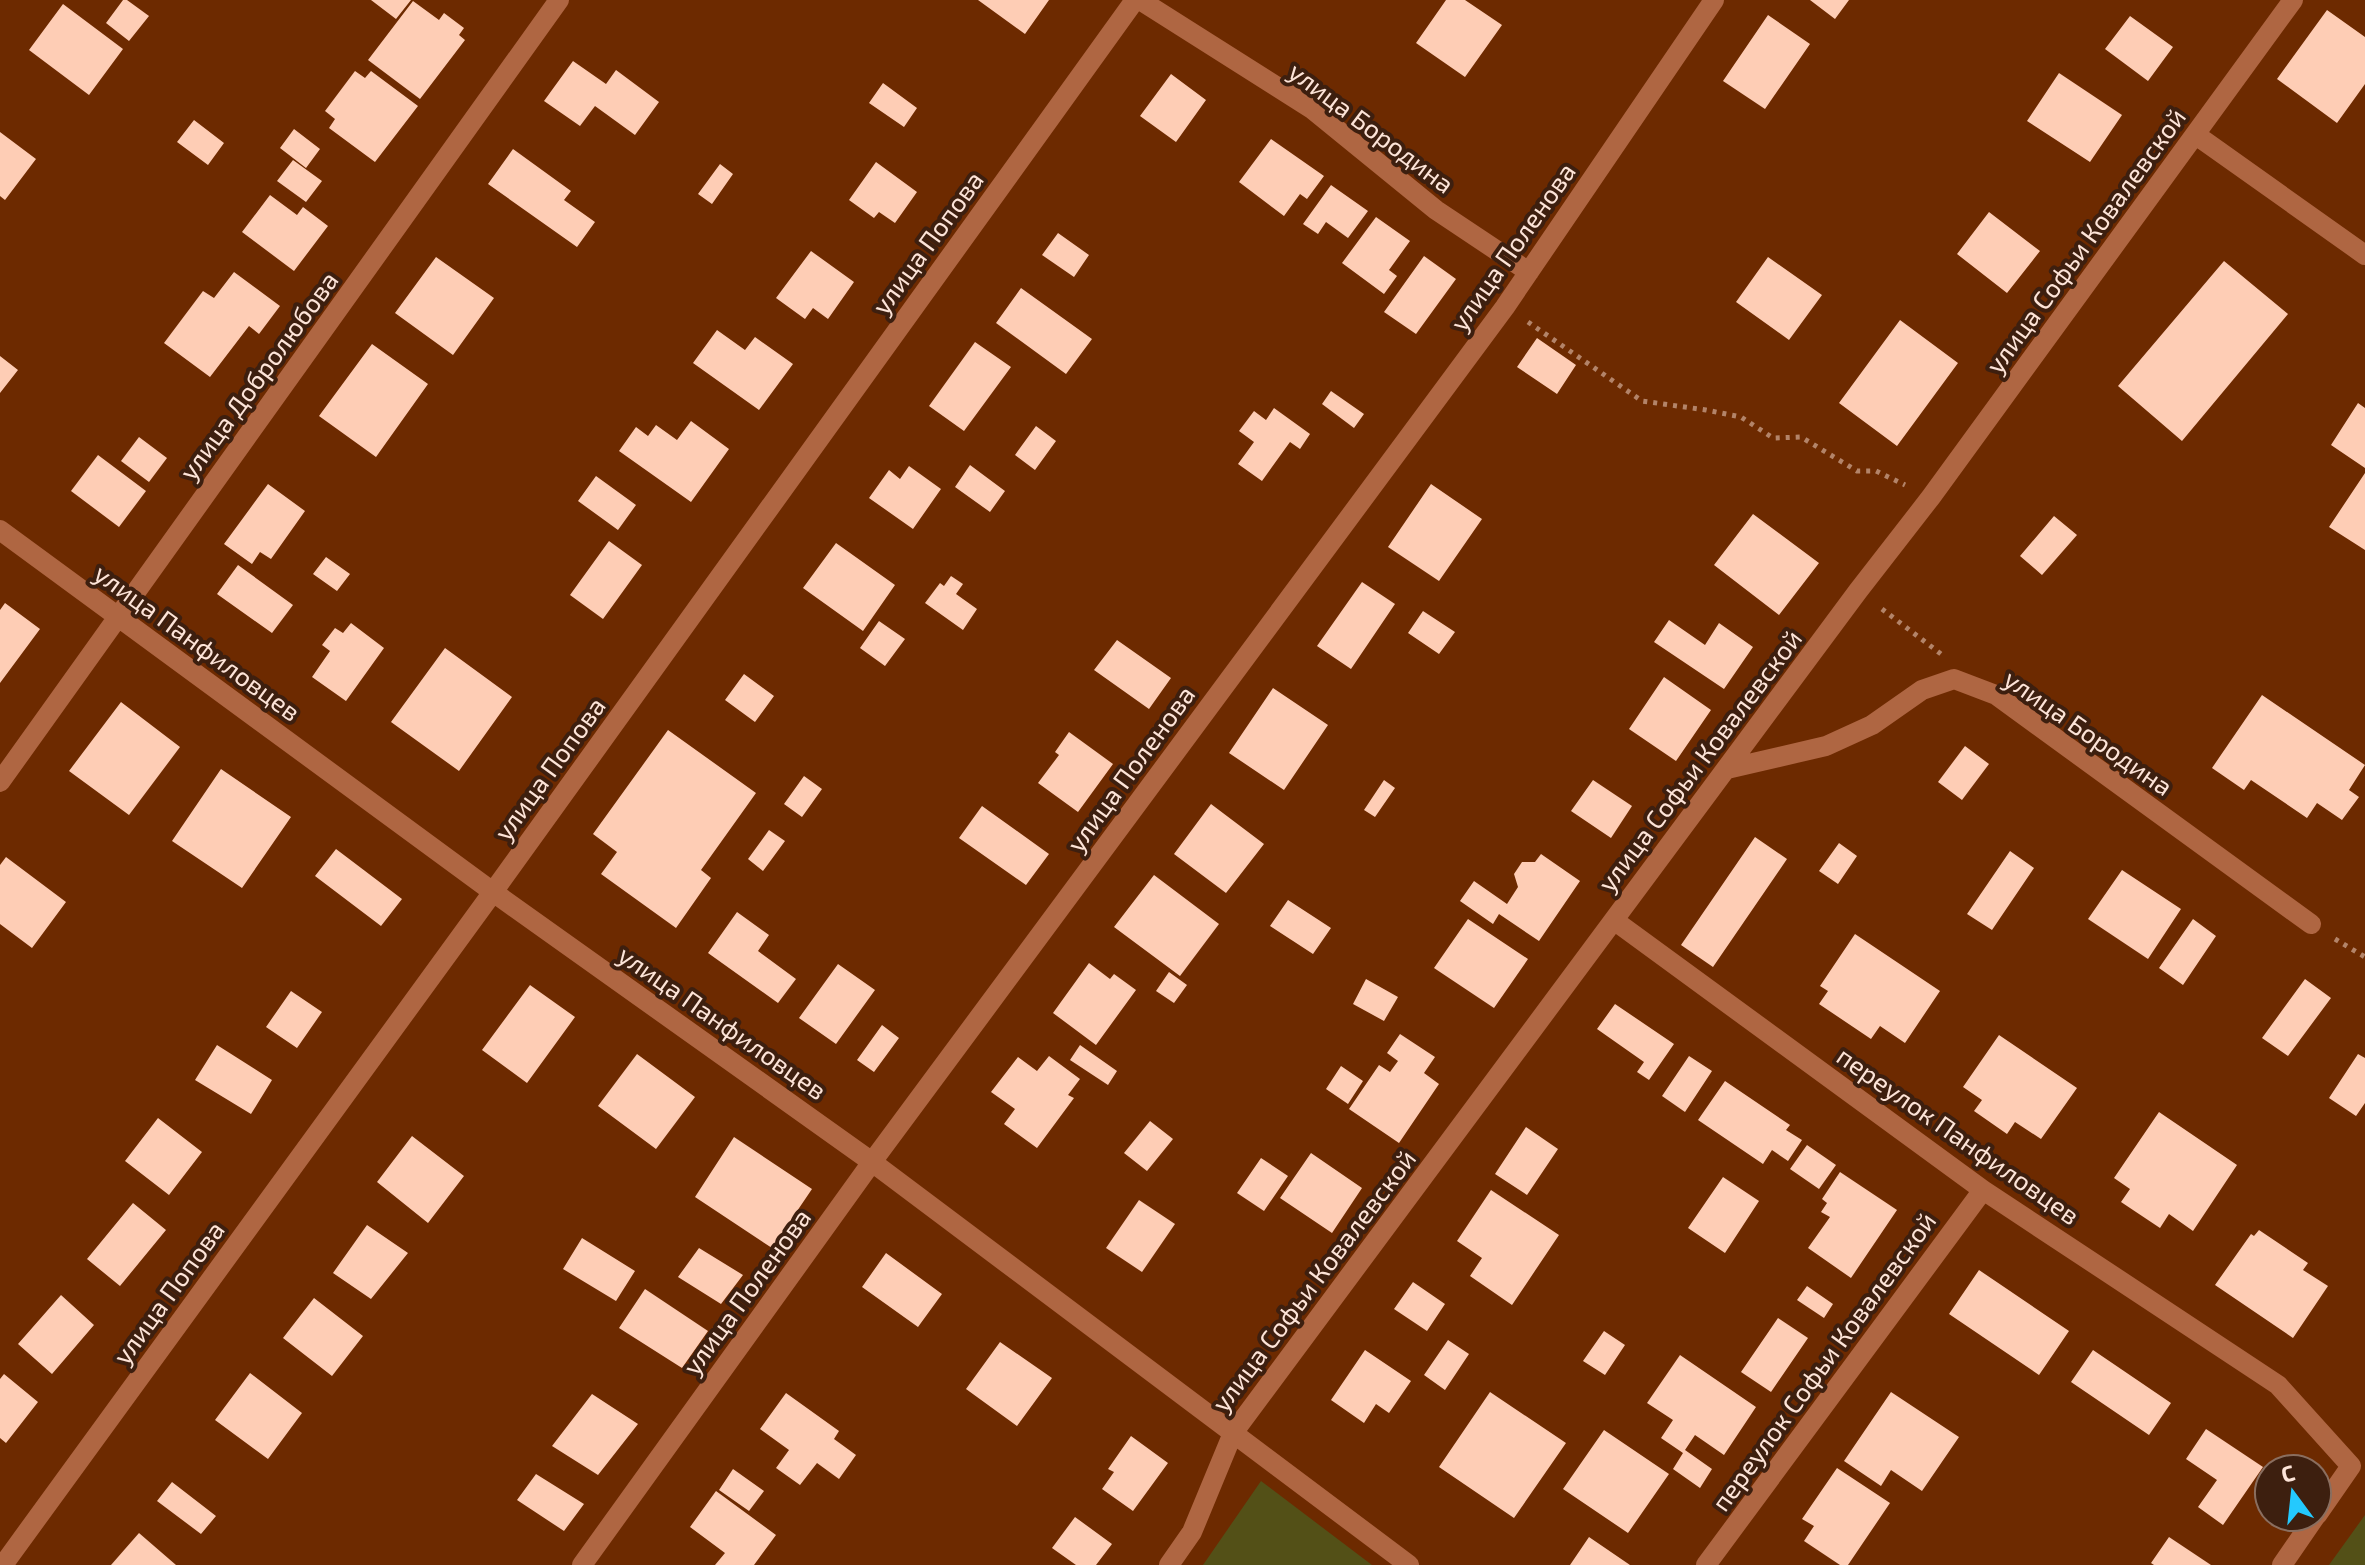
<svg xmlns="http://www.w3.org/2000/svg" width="2365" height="1565" viewBox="0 0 2365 1565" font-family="'Exo 2',sans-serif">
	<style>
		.green { fill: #535017 }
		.building { fill: #fecdb5 }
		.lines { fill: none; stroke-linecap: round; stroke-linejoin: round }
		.path { stroke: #b38469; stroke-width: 5; stroke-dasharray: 4 6; stroke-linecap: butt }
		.minor { stroke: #af6642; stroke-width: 20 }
		.labels { text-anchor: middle; stroke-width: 8; stroke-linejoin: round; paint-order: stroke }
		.street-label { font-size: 26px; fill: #fde4d8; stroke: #3d1f0f }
	</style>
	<rect width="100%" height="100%" fill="#6d2a00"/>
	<path class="green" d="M1261,1481L1372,1565H1203Z
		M2365,1515V1565H2329Z"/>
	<path class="building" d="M123,0H127L149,16L129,41L106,23Z
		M371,0H411L396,19Z
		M978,0H1049L1025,34Z
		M1446,0H1465L1502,25L1465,77L1416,43Z
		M1810,0H1849L1835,19Z
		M413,1L439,20L444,13L464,28L459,35L465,40L420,99L368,60Z
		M63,4L123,49L89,95L29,50Z
		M2327,10L2365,37V84L2337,123L2277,79Z
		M1768,15L1810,44L1765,109L1723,81Z
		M2130,16L2173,47L2148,81L2105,49Z
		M573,61L606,84L616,70L659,102L635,135L595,106L580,126L544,101Z
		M355,71L365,78L371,71L418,106L375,162L329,128L335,119L325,111Z
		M2059,73L2122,115L2090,162L2027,121Z
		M1171,74L1206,100L1176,142L1140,116Z
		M883,83L917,108L904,127L869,103Z
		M194,120L224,143L208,165L177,142Z
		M294,129L320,149L306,168L280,148Z
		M0,132L36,159L5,200L0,196Z
		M1271,139L1324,176L1307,199L1300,194L1284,216L1239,182Z
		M513,149L571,191L564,200L595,222L577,247L488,184Z
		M293,160L322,181L306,202L277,181Z
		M876,162L917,192L895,223L879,212L874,218L849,200Z
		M720,164L733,174L712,204L698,194Z
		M1331,185L1368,211L1348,238L1326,222L1318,234L1303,224Z
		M270,195L297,215L303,207L328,226L294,271L242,232Z
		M1989,212L2040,251L2007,293L1957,254Z
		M1376,217L1410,241L1389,270L1397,276L1384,294L1342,263Z
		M1058,233L1089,255L1074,277L1042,255Z
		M811,251L854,282L828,319L813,308L805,319L776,298Z
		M1424,256L1456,279L1416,334L1384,312Z
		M436,257L494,298L453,355L395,313Z
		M1768,257L1822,295L1789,340L1736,302Z
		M2224,261L2288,314L2182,441L2118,386Z
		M234,272L280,306L259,334L249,326L210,377L164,343L203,291L214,298Z
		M1021,288L1092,339L1066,374L996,323Z
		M1900,320L1958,363L1897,446L1839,403Z
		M717,330L745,350L755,337L793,364L759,410L693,363Z
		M1537,338L1576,365L1557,394L1517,367Z
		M975,342L1011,367L964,431L929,406Z
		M372,344L428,384L376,457L319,416Z
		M0,356L18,370L0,393Z
		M1331,391L1364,414L1354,428L1322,404Z
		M2358,403L2365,408V468L2331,445Z
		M1274,408L1310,434L1300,449L1290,442L1262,481L1238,464L1254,442L1239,431L1254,411L1266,420Z
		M691,421L729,449L691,502L619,451L636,427L648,436L656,425L677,440Z
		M1036,426L1056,441L1035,470L1015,455Z
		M139,437L167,458L149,482L121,461Z
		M98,455L146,491L119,527L71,491Z
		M970,465L1005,491L990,512L955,487Z
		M909,466L941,489L913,529L869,498L889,470L900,479Z
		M2365,473V550L2329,527Z
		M596,476L636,505L618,530L578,501Z
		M268,484L305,511L271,559L260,552L252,564L224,544Z
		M1431,484L1482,519L1439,581L1388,547Z
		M1753,514L1819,563L1779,615L1714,565Z
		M2054,516L2077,535L2042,575L2020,556Z
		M609,541L642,565L603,619L570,595Z
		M836,543L895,585L863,631L803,588Z
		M326,557L350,574L337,591L313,574Z
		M238,565L293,605L272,633L217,594Z
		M951,576L963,584L956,594L977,609L963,630L925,603L940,583L944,586Z
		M1362,582L1395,604L1351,669L1317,646Z
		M5,603L40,629L0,683V610Z
		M1423,611L1455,632L1439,654L1408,633Z
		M1669,620L1705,645L1719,623L1753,647L1724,689L1654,642Z
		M879,621L905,639L885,666L860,648Z
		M351,623L384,648L346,701L312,677L330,651L322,645L335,628L343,633Z
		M1117,640L1171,678L1149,709L1094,670Z
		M445,648L512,697L459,771L391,722Z
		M744,674L774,696L755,722L725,700Z
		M1664,677L1711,710L1676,761L1629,729Z
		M1273,688L1328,725L1284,790L1229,753Z
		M2262,695L2365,765L2349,790L2359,797L2342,820L2317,803L2307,818L2251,780L2244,790L2212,768Z
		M121,702L180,747L129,815L69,771Z
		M668,730L756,793L701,870L711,878L676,928L601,874L617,852L593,834Z
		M1069,732L1113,764L1078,812L1038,783L1059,755L1055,752Z
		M1965,746L1989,764L1962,800L1938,782Z
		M221,769L291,817L242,888L172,841Z
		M804,776L822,789L802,817L784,804Z
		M1384,780L1395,788L1375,817L1364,810Z
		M1593,780L1632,806L1611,838L1571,811Z
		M1211,804L1264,844L1226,893L1174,854Z
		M982,806L1049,854L1026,885L959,838Z
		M769,830L785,841L763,871L748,859Z
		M1755,837L1787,859L1713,967L1681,945Z
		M1839,843L1857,856L1838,884L1819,871Z
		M336,849L402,899L381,926L315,876Z
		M2010,851L2034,868L1992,930L1967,914Z
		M1541,854L1580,881L1539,941L1499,914L1493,924L1460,901L1474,881L1507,904L1518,887L1514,874L1522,862H1535Z
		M6,857L66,902L32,948L0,924V865Z
		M2122,870L2181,909L2148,959L2088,919Z
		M1154,875L1219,924L1180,976L1114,927Z
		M1288,900L1331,928L1313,954L1270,926Z
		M737,912L769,935L758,951L796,979L778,1003L708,953Z
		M1468,919L1528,959L1494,1008L1434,968Z
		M2193,919L2216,936L2183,985L2159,968Z
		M1855,934L1940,991L1905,1043L1880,1026L1871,1039L1819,1004L1828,991L1820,986Z
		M1089,963L1110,979L1114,974L1136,990L1096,1045L1053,1013Z
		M838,964L875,990L836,1044L799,1018Z
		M1169,972L1187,985L1174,1003L1156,991Z
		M1366,979L1398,997L1384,1021L1353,1004Z
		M2305,979L2331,998L2288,1056L2262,1038Z
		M530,985L575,1017L527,1083L482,1050Z
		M291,991L322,1012L297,1048L266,1027Z
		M1615,1004L1674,1044L1649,1080L1637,1072L1644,1062L1597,1029Z
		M882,1025L899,1038L874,1072L857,1060Z
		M1400,1034L1435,1057L1424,1073L1439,1084L1399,1143L1349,1109L1379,1065L1390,1072L1398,1061L1387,1053Z
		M1999,1035L2077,1088L2041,1139L2015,1122L2007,1134L1974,1111L1982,1100L1963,1087Z
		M217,1045L272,1080L251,1114L195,1080Z
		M1080,1045L1117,1071L1108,1085L1070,1060Z
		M637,1054L695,1097L656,1149L598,1106Z
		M2358,1054L2365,1058V1103L2356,1116L2329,1098Z
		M1049,1056L1080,1079L1068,1095L1074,1098L1037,1148L1004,1124L1015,1109L991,1092L1018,1057L1037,1071Z
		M1689,1056L1712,1071L1685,1112L1662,1096Z
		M1341,1066L1363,1081L1348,1104L1326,1089Z
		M1725,1081L1790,1125L1786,1130L1802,1140L1788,1161L1772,1150L1763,1164L1698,1120Z
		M2159,1112L2237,1165L2193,1231L2169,1214L2160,1228L2121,1202L2130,1189L2114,1178Z
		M158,1118L202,1152L169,1195L125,1161Z
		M1150,1121L1173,1139L1147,1171L1124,1153Z
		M1526,1127L1558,1149L1527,1195L1495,1174Z
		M412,1136L464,1176L428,1223L377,1182Z
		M734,1137L812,1189L772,1248L695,1197Z
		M1807,1145L1836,1165L1819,1189L1790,1169Z
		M1311,1153L1362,1188L1332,1233L1280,1198Z
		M1261,1158L1288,1176L1264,1211L1237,1193Z
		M1840,1172L1897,1210L1851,1278L1808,1248L1830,1217L1821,1212L1827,1203L1822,1199Z
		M1723,1177L1759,1201L1725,1253L1688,1228Z
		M1491,1190L1559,1235L1512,1305L1470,1276L1482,1258L1457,1241Z
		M1139,1200L1175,1224L1142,1272L1106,1248Z
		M133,1203L166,1230L120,1286L87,1259Z
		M367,1225L408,1253L371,1299L333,1273Z
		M2259,1230L2308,1263L2303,1270L2328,1286L2293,1338L2215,1285L2251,1234L2254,1236Z
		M582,1238L635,1271L616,1301L563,1269Z
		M699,1248L743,1275L721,1304L678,1277Z
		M886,1253L942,1294L918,1327L862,1287Z
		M1979,1270L2069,1331L2039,1375L1949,1314Z
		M1413,1282L1445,1304L1427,1331L1394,1309Z
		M1807,1286L1833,1304L1824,1318L1797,1300Z
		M645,1289L708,1331L682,1368L619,1328Z
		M61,1295L94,1325L52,1374L18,1344Z
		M314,1298L363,1336L332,1376L283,1338Z
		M1778,1318L1808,1338L1771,1392L1741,1372Z
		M1604,1331L1625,1345L1605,1375L1583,1361Z
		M1448,1340L1469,1354L1445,1390L1424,1375Z
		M1000,1342L1052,1378L1017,1426L966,1389Z
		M1365,1350L1411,1381L1389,1413L1376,1404L1364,1423L1331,1400Z
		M2093,1350L2171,1403L2149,1435L2071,1382Z
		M1680,1355L1756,1407L1724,1455L1695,1435L1685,1450L1712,1469L1700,1488L1673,1469L1683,1453L1661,1438L1673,1420L1647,1403Z
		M250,1373L302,1413L268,1459L215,1420Z
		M4,1374L38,1402L6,1443L0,1438V1379Z
		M1490,1392L1566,1443L1514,1518L1439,1467Z
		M1891,1392L1959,1437L1922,1491L1891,1470L1881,1486L1844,1461Z
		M786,1393L839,1431L834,1439L856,1455L839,1479L817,1463L800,1485L776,1468L789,1450L760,1429Z
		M592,1394L638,1424L598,1475L552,1446Z
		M2206,1429L2263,1467L2223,1525L2198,1507L2217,1480L2186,1459Z
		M1604,1430L1669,1474L1628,1533L1563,1489Z
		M1131,1436L1168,1463L1133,1511L1102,1489L1114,1472L1108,1469Z
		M1837,1468L1890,1503L1848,1565H1840L1804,1541L1814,1526L1802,1519Z
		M733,1469L764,1491L749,1511L719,1490Z
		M536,1474L584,1504L564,1531L517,1500Z
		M172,1482L216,1516L201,1534L157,1501Z
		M716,1491L776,1535L754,1565H715L725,1553L690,1527Z
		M1075,1517L1112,1544L1096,1565H1076L1052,1548Z
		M139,1533L176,1565H111Z
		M1589,1537L1630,1565H1570Z
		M2169,1537L2211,1565H2154L2151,1563Z"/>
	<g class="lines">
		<path class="path" d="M1528,322L1642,401L1706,410L1741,417L1773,438L1801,437L1857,471H1876L1905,485
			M1882,609L1941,654
			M2335,939L2365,957"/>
		<path class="minor" d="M1140,0L1312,109L1436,210L1529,272
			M2196,135L2365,255
			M0,530L493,892L872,1162L1409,1565
			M1727,769L1826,746L1872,725L1922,690L1954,679L1996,695L2311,924
			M0,782L559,0
			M1615,921L1983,1190L2278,1385L2351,1466L2317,1515
			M3,1565L493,892L1135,0
			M582,1565L872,1162L1505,307L1714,0
			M1169,1565L1192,1532L1233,1433L1858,591L1931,497L2293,0
			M1706,1565L1983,1190
			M2282,1565L2315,1517"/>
	</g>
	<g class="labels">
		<g class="street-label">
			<text transform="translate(1371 128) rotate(37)" y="9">улица Бородина</text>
			<text transform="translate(2086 241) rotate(-54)" y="9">улица Софьи Ковалевской</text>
			<text transform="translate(928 243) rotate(-54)" y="9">улица Попова</text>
			<text transform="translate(1513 247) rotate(-55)" y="9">улица Поленова</text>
			<text transform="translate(259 376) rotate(-54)" y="9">улица Добролюбова</text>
			<text transform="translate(197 643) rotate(36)" y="9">улица Панфиловцев</text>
			<text transform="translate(2088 733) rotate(35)" y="9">улица Бородина</text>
			<text transform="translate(1700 761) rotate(-53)" y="9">улица Софьи Ковалевской</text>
			<text transform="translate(550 769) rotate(-54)" y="9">улица Попова</text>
			<text transform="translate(1131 769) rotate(-54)" y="9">улица Поленова</text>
			<text transform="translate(722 1023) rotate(35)" y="9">улица Панфиловцев</text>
			<text transform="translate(1958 1136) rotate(35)" y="9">переулок Панфиловцев</text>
			<text transform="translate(1314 1281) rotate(-53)" y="9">улица Софьи Ковалевской</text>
			<text transform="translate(747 1292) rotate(-54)" y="9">улица Поленова</text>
			<text transform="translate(169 1293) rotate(-54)" y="9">улица Попова</text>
			<text transform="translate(1824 1362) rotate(-54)" y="9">переулок Софьи Ковалевской</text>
		</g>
	</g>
	<g transform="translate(2293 1493) rotate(345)"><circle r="38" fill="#3d1f0f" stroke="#8a6e5f" stroke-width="2"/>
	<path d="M0-6L14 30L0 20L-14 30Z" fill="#24c9fe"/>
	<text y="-12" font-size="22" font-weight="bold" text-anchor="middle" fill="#fde4d8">С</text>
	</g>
</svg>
